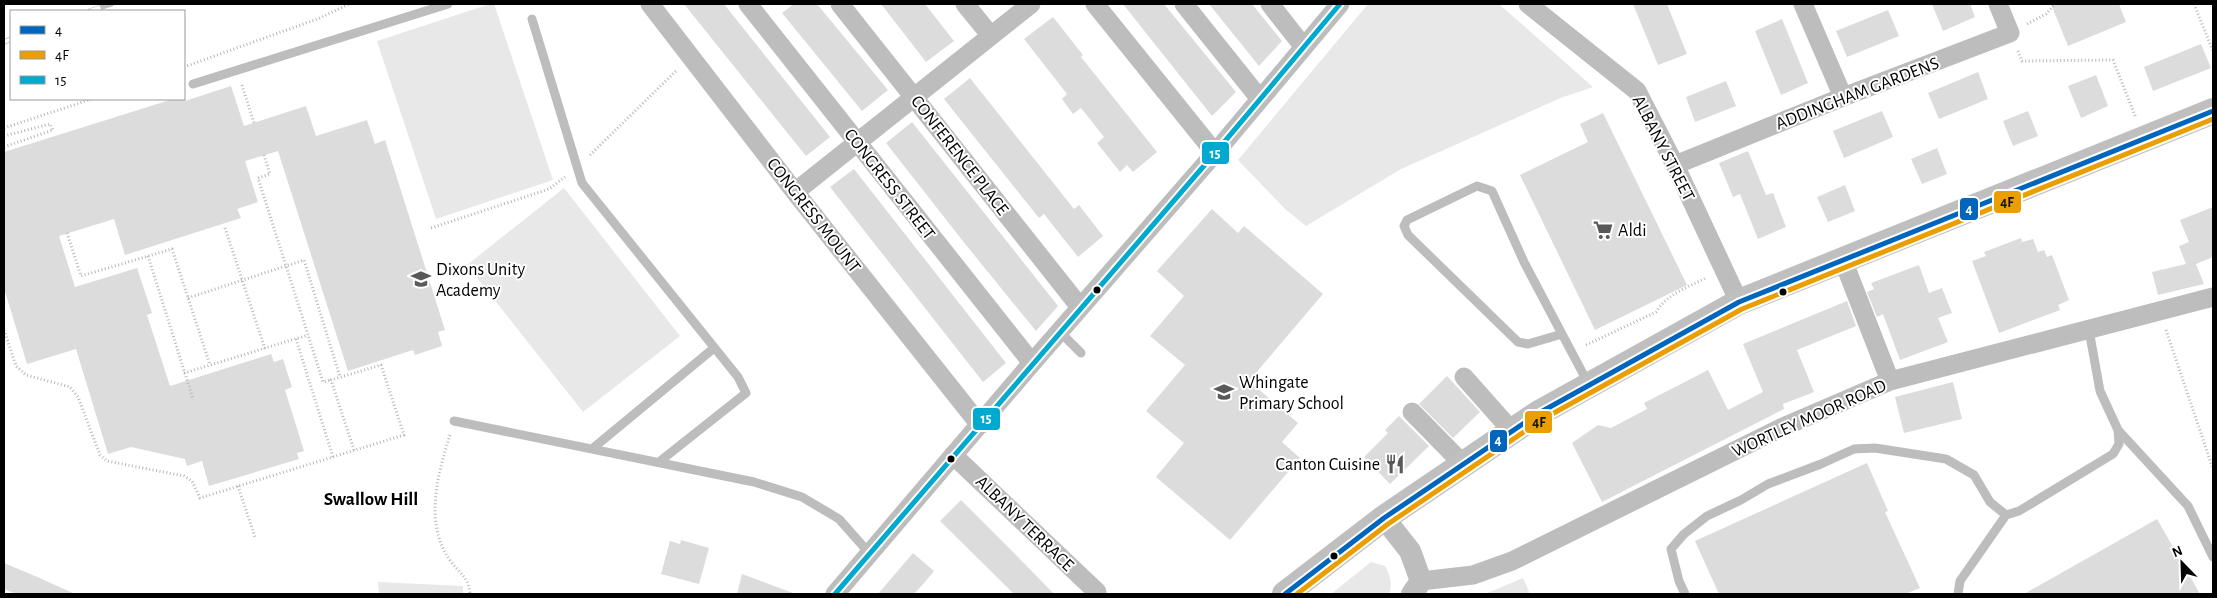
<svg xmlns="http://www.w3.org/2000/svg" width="2217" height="598" viewBox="0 0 2217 598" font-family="'Alegreya Sans',sans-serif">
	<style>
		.green { fill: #e8e8e8 }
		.building { fill: #dcdcdc }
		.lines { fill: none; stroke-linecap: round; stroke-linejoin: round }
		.path { stroke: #b8b8b8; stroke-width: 3; stroke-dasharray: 1 2.5; stroke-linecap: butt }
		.service { stroke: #bdbdbd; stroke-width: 9 }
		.minor { stroke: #bdbdbd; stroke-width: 19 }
		.tertiary { stroke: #bdbdbd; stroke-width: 22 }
		.secondary { stroke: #bfbfbf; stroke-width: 26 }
		.rail-casing { stroke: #bdbdbd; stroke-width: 5.5 }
		.rail { stroke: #fff; stroke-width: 4; stroke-dasharray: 11; stroke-linecap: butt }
		.bus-1-casing { stroke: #fff; stroke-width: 9 }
		.bus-2-casing { stroke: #fff; stroke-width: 9 }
		.bus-3-casing { stroke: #fff; stroke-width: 9 }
		.bus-1 { stroke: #0065bd; stroke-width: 5 }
		.bus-2 { stroke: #eb9e00; stroke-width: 5 }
		.bus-3 { stroke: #00a9ce; stroke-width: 5 }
		.bus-dot { fill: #000; stroke: #fff; stroke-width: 2 }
		.labels { text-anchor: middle; stroke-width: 4; stroke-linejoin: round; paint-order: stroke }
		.street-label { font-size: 18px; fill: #000; stroke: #fff }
		.poi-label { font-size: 18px; fill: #000; stroke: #fff; text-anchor: start }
		.neighbourhood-label { font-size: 19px; font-weight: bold; fill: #000; stroke: #fff }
		.line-badge { stroke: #fff; stroke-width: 2 }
		.badge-label { font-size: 14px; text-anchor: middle; font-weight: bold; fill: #fff }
		.pale-badge-label { font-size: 14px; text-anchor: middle; font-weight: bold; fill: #111 }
	</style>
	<rect width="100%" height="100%" fill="#fff"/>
	<path class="green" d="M490,4H494L553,180L436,219L377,41Z
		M1368,4H1499L1593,87L1563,97L1401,169L1306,226L1285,209L1238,160Z
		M564,188L680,336L583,412L467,265Z
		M1371,562L1385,566C1390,575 1393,584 1389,594H1331Z
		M1523,578L1530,594H1485Z
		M378,582L463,586V594H379Z"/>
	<path class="building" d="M684,4H724L830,137L806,156Z
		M794,4H817L888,90L862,111L782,13Z
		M881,4H925L954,41L926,62Z
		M1123,4H1164L1236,92L1212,116Z
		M1209,4H1252L1282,41L1259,66Z
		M1633,4H1667L1687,54L1658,65Z
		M1932,4H1970L1975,17L1943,31Z
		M2051,4H2119L2126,22L2068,46Z
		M1888,10L1899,36L1847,57L1836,31Z
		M1053,17L1083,55L1081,57L1157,152L1133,172L1127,165L1120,172L1097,143L1104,137L1081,108L1073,114L1062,99L1067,94L1024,39Z
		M1782,19L1808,83L1781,95L1755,31Z
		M2201,44L2211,68L2153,91L2144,67Z
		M1978,72L1988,99L1939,119L1928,93Z
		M2096,75L2108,106L2081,118L2068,86Z
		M970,78L1074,209L1079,205L1103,236L1078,257L1044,214L1039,218L944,99Z
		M1726,81L1736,106L1695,122L1686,97Z
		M231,86L244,126L306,106L316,136L367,120L375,144L385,140L445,330L438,332L442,346L415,355L413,350L348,371L278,151L245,161L258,202L237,209L241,218L125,255L114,219L59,236L75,287L137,268L152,313L147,315L170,386L271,354L274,362L283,359L292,387L285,390L304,451L297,453L299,459L209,486L202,461L187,466L185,459L131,447L108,454L76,349L27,364L4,288V152L173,99H184V96L185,101Z
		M1882,111L1893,137L1844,158L1833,131Z
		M2028,111L2038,136L2013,146L2003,121Z
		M1603,113L1687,285L1595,330L1520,175L1588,142L1580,124Z
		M912,122L1058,306L1036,331L966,245L886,143Z
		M1937,148L1947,174L1922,184L1911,159Z
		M1748,151L1766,195L1773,193L1786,227L1758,239L1740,194L1733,197L1719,163Z
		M854,169L1006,363L983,382L830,187Z
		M1845,185L1855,211L1828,222L1817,197Z
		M2213,207V257L2196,264L2204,284L2158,295L2152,272L2186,264L2179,246L2189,242L2180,220Z
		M1212,209L1238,233L1244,226L1323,294L1249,381L1298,423L1282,442L1300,458L1230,540L1156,477L1184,443L1146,411L1185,365L1150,336L1184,296L1157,271Z
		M2021,238L2022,242L2033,239L2038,252L2044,250L2047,257L2052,255L2069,300L2058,305L2060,310L1999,333L1972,261L1986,256L1984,252Z
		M1919,265L1929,293L1942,288L1952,313L1938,318L1948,342L1900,360L1883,314L1877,317L1867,292L1874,289L1871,283Z
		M1847,301L1856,326L1797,350L1814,392L1783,404L1784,409L1602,502L1572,443L1598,425L1611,428L1647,409L1644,403L1708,370L1728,410L1763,392L1743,344Z
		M1447,376L1480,412L1453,438L1419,404Z
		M1953,382L1962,419L1904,433L1895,397Z
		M1399,416L1429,446L1390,484L1364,457L1388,433L1385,430Z
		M1867,463L1888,511L1885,512L1920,588L1905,594H1719L1695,541Z
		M961,500L1017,556L1054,594H1014L940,521Z
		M2157,519L2200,594H2024Z
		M681,540L709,548L699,584L661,574L670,541L680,544Z
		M913,553L934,571L924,583L914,594H878Z
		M4,563L35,576L75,594H16L4,589Z
		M742,574L793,593L792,594H737Z"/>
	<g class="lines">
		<path class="path" d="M2194,4L2213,51
			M2027,24L2046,14L2055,4
			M2018,51L2022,61L2113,60L2136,118
			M184,67L320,18L349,4
			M242,85L254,123
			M4,128L92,99
			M4,136L50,124L53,130L4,147
			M264,155L270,174L258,178L323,382L331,380
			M590,155L677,70
			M225,228L265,349
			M431,228L549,189L565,177
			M67,233L81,276L172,249L210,365
			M148,256L193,399
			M188,298L304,260L340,377
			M4,330L16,366L26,375L70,387L78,397L100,455L107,461L184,476L192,481L200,498L404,435L381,365L331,380L354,450
			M2166,330L2213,469
			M296,339L333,457
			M1586,345L1656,312C1667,294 1688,287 1706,278
			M184,373L308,335
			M450,435C438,473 424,522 449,559C458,572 469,577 470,594
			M238,486L255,537"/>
		<path class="service" d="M532,19L582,183L738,377L746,393L659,462
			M193,84L448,4
			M1477,186L1492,191L1524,262L1562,334L1528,344L1518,342L1408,235L1404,226L1407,220Z
			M1059,331L1081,353
			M1562,334L1588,383
			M454,421L754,482L802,497L839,519L870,554
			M2118,430L2188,506L2213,557
			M592,449L714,348
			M1685,594L1679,581L1671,549L1684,534L1707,516L1741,500L1768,484L1821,464L1854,449L1875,448L1946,459L1974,475L1990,502L2006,515L2019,511L2113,454L2119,444L2118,430L2100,391L2089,330
			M1958,594L1960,581L2006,515"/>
		<path class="minor" d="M650,4L795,192L980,425
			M748,4L1032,363
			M840,4L1080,307
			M965,4L991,36
			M1095,4L1215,153
			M1184,4L1260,99
			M1270,4L1303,46
			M1528,4L1637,91L1675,165L1739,302
			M1803,4L1843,97
			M1675,165L1843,97L2010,33L1998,4
			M795,192L1031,4
			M1843,260L1890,381
			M1464,377L1512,431
			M1412,412L1463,464
			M953,455L1097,592
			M1421,581L1473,575L1512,561L1783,427L1890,381L2213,297
			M835,594L1032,363L1215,153L1340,4"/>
		<path class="tertiary" d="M1384,518L1410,551L1421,581L1412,594"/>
		<path class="secondary" d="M1285,594L1384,518L1539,413L1739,302L2213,111"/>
		<defs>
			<path id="rail" d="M90,11L111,4
				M4,42L11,39"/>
		</defs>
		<use href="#rail" class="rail-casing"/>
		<use href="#rail" class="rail"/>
		<defs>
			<path id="bus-1" d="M1285,594L1384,518L1539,413L1739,302L2213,111"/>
			<path id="bus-2" d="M1297,594L1388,524L1543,419L1742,309L2213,119"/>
			<path id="bus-3" d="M835,594L1215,153L1340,4"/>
		</defs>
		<use href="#bus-1" class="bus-1-casing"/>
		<use href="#bus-2" class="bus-2-casing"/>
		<use href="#bus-3" class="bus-3-casing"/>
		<use href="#bus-1" class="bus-1"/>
		<use href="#bus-2" class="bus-2"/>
		<use href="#bus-3" class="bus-3"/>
	</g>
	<defs>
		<symbol id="supermarket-bare" viewBox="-9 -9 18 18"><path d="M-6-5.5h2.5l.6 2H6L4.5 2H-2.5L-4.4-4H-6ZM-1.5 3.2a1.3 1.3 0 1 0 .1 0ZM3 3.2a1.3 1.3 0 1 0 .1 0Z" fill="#595959" stroke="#fff" stroke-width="2.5" paint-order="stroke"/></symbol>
		<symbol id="school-bare" viewBox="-9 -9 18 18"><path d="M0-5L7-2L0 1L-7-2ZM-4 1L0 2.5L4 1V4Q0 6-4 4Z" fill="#595959" stroke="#fff" stroke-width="2.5" paint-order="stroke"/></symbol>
		<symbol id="restaurant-bare" viewBox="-9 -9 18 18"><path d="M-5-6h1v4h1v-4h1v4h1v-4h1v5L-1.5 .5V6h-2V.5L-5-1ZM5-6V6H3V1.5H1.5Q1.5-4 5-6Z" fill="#595959" stroke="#fff" stroke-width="2.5" paint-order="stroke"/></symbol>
	</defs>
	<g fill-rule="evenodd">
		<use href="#supermarket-bare" x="1589" y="216" width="28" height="28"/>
		<use href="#school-bare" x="407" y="265" width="28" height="28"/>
		<use href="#school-bare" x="1210" y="378" width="28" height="28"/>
		<use href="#restaurant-bare" x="1381" y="450" width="28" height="28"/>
	</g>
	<g class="bus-dot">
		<circle cx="1097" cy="290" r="4.5"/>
		<circle cx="1783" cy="292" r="4.5"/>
		<circle cx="951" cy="459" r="4.5"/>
		<circle cx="1334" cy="556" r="4.5"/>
	</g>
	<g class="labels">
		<g class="street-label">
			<text transform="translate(1857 93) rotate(-21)" y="6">ADDINGHAM GARDENS</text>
			<text transform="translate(1664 148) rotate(63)" y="6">ALBANY STREET</text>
			<text transform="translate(960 155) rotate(52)" y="6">CONFERENCE PLACE</text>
			<text transform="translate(890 184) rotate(52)" y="6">CONGRESS STREET</text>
			<text transform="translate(814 215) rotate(52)" y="6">CONGRESS MOUNT</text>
			<text transform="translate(1809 418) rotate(-24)" y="6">WORTLEY MOOR ROAD</text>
			<text transform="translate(1025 523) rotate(44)" y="6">ALBANY TERRACE</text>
		</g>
		<g class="poi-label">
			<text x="1618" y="236">Aldi</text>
			<text x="436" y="275">Dixons Unity<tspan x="436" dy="21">Academy</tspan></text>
			<text x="1239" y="388">Whingate<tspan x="1239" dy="21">Primary School</tspan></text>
			<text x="1380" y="470" text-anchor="end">Canton Cuisine</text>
		</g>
		<g class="neighbourhood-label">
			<text x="371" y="505">Swallow Hill</text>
		</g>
	</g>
	<g class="line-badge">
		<rect x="1201" y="141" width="29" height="24" rx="5" fill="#00a9ce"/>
		<rect x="1993" y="190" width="29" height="24" rx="5" fill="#eb9e00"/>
		<rect x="1959" y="197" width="20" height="24" rx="5" fill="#0065bd"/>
		<rect x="972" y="407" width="29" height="24" rx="5" fill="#00a9ce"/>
		<rect x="1524" y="410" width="29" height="24" rx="5" fill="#eb9e00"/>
		<rect x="1489" y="429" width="19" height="24" rx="5" fill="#0065bd"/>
	</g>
	<g class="badge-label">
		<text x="1215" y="158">15</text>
		<text x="1969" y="214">4</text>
		<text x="986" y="423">15</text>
		<text x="1498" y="445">4</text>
	</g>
	<g class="pale-badge-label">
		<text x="2007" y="207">4F</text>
		<text x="1539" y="427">4F</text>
	</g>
	<rect width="2217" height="598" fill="none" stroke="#000000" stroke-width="10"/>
	<rect x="10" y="10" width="175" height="90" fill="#ffffff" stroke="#999999"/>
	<rect x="20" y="26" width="25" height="8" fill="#0065bd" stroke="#999999"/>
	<text x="55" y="35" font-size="15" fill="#000000">4</text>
	<rect x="20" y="51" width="25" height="8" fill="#eb9e00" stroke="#999999"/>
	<text x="55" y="60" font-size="15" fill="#000000">4F</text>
	<rect x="20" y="76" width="25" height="8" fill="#00a9ce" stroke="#999999"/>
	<text x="55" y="85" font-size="15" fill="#000000">15</text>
	<g transform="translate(2182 563) rotate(337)" stroke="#ffffff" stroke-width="4" paint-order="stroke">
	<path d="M0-4L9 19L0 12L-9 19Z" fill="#000000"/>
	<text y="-8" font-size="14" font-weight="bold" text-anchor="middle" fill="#000000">N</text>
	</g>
</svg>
